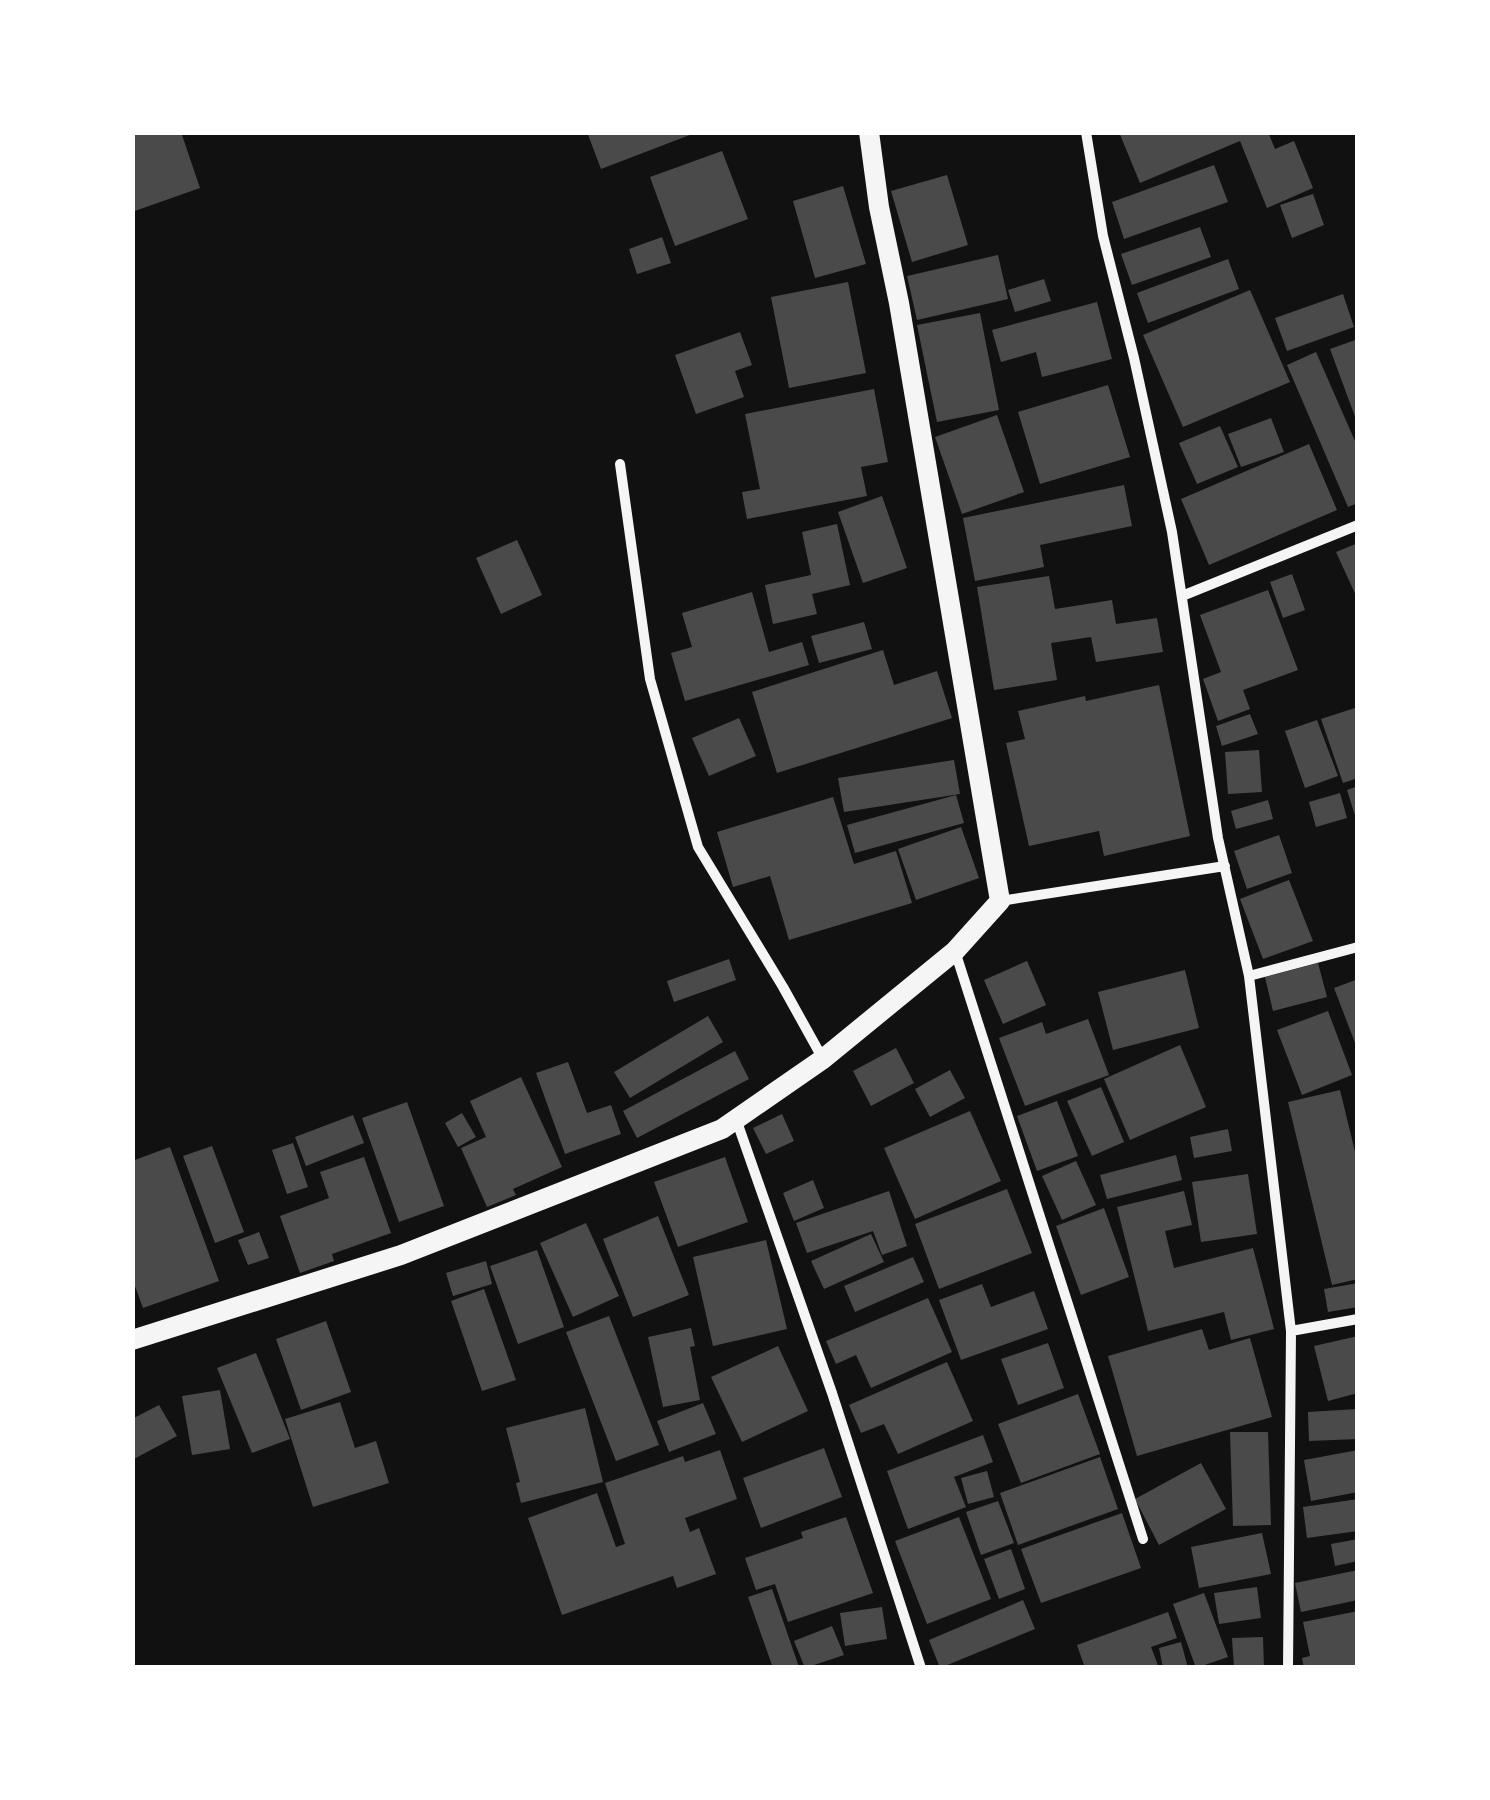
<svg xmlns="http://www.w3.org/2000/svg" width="1490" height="1800" viewBox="0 0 1490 1800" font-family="'Public Sans',sans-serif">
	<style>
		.building { fill: #4a4a4a }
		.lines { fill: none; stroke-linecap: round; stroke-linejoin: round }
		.minor { stroke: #f5f5f5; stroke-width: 10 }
		.secondary { stroke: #f5f5f5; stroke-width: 20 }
	</style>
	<rect width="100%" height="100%" fill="#111"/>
	<path class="building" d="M132,132H181L200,188L132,212Z
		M587,132H695V133L601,169Z
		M1119,132H1268L1275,149L1294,141L1313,188L1267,208L1240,141L1140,183Z
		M722,151L748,219L675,246L650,177Z
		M1214,165L1228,202L1124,239L1112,202Z
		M947,175L968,245L912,262L891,191Z
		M843,186L866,264L815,278L793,201Z
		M1313,194L1324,225L1292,238L1280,205Z
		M1200,227L1211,257L1132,285L1121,254Z
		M662,237L671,263L637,274L629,249Z
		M998,255L1008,299L917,320L907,276Z
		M1228,259L1239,289L1148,323L1137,293Z
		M1044,279L1051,301L1015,312L1008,290Z
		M848,282L866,373L789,388L771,297Z
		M1250,290L1290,382L1183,427L1143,335Z
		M1343,294L1354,327L1287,351L1275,318Z
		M1097,302L1112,359L1042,377L1036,352L1001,362L992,330Z
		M980,313L999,410L937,422L917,325Z
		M740,332L752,365L735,371L744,397L696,414L675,355Z
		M1358,339V422H1357L1330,349Z
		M1316,352L1358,448V503L1348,507L1287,365Z
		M1108,385L1130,457L1040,484L1018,412Z
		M874,389L888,462L861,467L867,496L747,519L742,492L760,489L745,414Z
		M997,415L1024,492L962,514L935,437Z
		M1271,418L1284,452L1241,467L1228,434Z
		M1220,426L1238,467L1197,484L1179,443Z
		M1309,444L1337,510L1209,565L1181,499Z
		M1124,485L1132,526L1040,545L1044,567L975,581L963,518Z
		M882,496L907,568L863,583L838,512Z
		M837,524L850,585L812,594L817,614L773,624L765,585L811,575L802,532Z
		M517,540L542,595L501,614L476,558Z
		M1358,543V600L1336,552Z
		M1292,574L1305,610L1283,618L1270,582Z
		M1049,576L1055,609L1112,600L1116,624L1157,618L1163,652L1096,662L1091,637L1051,643L1057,680L994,690L977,587Z
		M1268,590L1298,670L1243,690L1250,709L1218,721L1203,679L1221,672L1200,615Z
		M752,592L769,652L802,642L809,665L685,701L671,653L692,647L682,613Z
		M864,622L872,649L819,663L811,636Z
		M883,650L894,685L937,671L952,718L777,773L752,692Z
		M1159,685L1190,836L1104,856L1099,831L1029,846L1006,743L1025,739L1018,711L1085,696L1086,701Z
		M1358,707V778L1343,783L1321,719Z
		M1250,714L1258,734L1222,746L1216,726Z
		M739,718L756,756L709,776L692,738Z
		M1317,720L1338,776L1305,788L1285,731Z
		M1259,750L1262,792L1228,794L1225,752Z
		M954,760L960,794L844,812L838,778Z
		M1358,786V822H1357L1347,790Z
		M1340,793L1347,818L1316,827L1309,802Z
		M956,795L964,823L855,853L847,825Z
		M833,797L854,864L896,851L912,903L789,940L770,876L733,887L717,832Z
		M1268,800L1273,819L1236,829L1231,811Z
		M961,827L979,878L916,900L898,849Z
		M1279,835L1292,873L1247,889L1234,851Z
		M1289,880L1313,941L1263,959L1240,899Z
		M729,959L736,980L674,1002L667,981Z
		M1027,961L1046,1005L1003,1024L984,980Z
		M1318,963L1327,997L1273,1011L1265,977Z
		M1185,970L1199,1028L1113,1050L1098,992Z
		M1358,979V1047L1357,1048L1334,988Z
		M1328,1011L1352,1075L1302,1095L1277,1030Z
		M708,1016L723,1042L630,1098L614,1072Z
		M1088,1019L1109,1075L1025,1106L999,1038L1042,1022L1046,1034Z
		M1180,1045L1206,1107L1130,1140L1104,1079Z
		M896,1048L914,1083L871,1106L853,1071Z
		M735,1051L749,1079L637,1138L623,1111Z
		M568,1062L587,1113L611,1105L621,1134L565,1154L536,1073Z
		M950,1070L965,1098L930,1117L915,1089Z
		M521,1077L562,1167L513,1189L516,1195L487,1207L461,1148L486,1137L470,1101Z
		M1101,1087L1124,1142L1092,1156L1067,1101Z
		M1340,1090L1358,1164V1279L1332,1285L1288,1102Z
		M1057,1101L1078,1156L1037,1171L1017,1116Z
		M407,1102L444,1206L399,1222L362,1118Z
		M970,1111L1001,1181L915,1219L884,1148Z
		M462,1113L476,1137L458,1147L445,1123Z
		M782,1114L794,1141L766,1154L753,1128Z
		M353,1115L364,1143L306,1166L295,1137Z
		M1228,1129L1232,1151L1194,1158L1190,1137Z
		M293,1143L308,1187L287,1194L272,1150Z
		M212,1146L244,1232L215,1243L183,1156Z
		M170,1147L219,1281L143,1308L132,1278V1161Z
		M1176,1155L1182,1180L1107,1199L1100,1175Z
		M364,1157L391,1233L332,1254L334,1261L300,1273L280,1216L329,1198L320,1172Z
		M725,1157L748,1222L678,1247L654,1182Z
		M1076,1161L1096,1205L1062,1220L1042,1176Z
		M1248,1174L1257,1234L1201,1242L1192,1182Z
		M813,1180L824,1208L794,1221L783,1193Z
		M1007,1189L1032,1253L939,1289L915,1224Z
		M889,1191L907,1246L882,1255L873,1231L807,1253L796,1223Z
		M1184,1191L1192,1225L1165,1231L1174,1268L1253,1248L1274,1329L1231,1340L1224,1312L1148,1331L1117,1207Z
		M1104,1208L1129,1277L1081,1295L1056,1226Z
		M658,1216L689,1295L633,1317L603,1239Z
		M586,1223L619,1296L573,1317L540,1243Z
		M259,1232L269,1258L248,1265L238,1240Z
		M871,1234L884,1262L824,1289L811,1261Z
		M766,1240L787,1329L713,1346L693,1257Z
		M537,1250L564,1327L518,1344L490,1266Z
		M913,1257L924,1282L855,1312L844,1286Z
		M486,1261L492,1284L453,1296L446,1273Z
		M1358,1283V1307L1328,1312L1324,1289Z
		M982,1284L991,1307L1034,1291L1048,1329L961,1360L939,1300Z
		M484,1289L516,1380L482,1391L451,1301Z
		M928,1298L952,1352L871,1388L856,1355L836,1364L826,1341Z
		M609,1316L659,1445L616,1461L566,1332Z
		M326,1321L351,1392L301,1410L276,1339Z
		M691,1328L695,1346L690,1347L700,1400L663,1407L648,1337Z
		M1202,1329L1209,1350L1250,1338L1272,1417L1137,1456L1108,1356Z
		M1358,1336V1393L1328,1401L1314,1346Z
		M1048,1343L1064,1388L1018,1405L1001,1359Z
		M778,1346L808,1411L742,1442L711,1377Z
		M256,1353L290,1439L252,1453L217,1368Z
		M947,1362L973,1421L898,1454L884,1424L861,1433L849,1405Z
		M220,1390L230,1449L192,1455L182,1396Z
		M1078,1394L1100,1454L1021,1483L998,1424Z
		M340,1402L355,1448L376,1441L389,1483L313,1507L285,1419Z
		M703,1403L716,1434L669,1452L657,1421Z
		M159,1405L177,1436L132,1460V1419Z
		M585,1408L603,1482L521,1503L516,1483L520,1482L506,1428Z
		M1357,1409L1358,1439L1309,1441L1308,1412Z
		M1230,1432H1268L1271,1525L1233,1526Z
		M983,1435L993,1462L954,1477L966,1507L908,1529L887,1471Z
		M824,1448L842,1497L761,1528L743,1478Z
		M720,1450L737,1499L685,1518L690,1532L699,1528L716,1574L677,1588L673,1576L562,1615L528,1518L597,1493L616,1547L625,1544L605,1483L683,1456L685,1462Z
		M1358,1450V1492L1311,1501L1304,1460Z
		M1100,1457L1118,1509L1018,1545L1000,1493Z
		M1201,1463L1226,1509L1159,1545L1135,1499Z
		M987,1471L994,1497L968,1504L961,1478Z
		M1358,1499V1531L1307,1538L1303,1507Z
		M998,1501L1014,1543L981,1555L966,1512Z
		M1122,1513L1141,1568L1041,1603L1021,1549Z
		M846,1517L873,1593L788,1622L775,1584L756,1590L745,1558L803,1538L801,1532Z
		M959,1517L991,1599L927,1624L895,1541Z
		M1262,1533L1271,1574L1199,1588L1191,1547Z
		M1358,1539V1561L1335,1566L1331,1544Z
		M1011,1549L1025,1589L999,1599L984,1559Z
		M1358,1570V1600L1301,1612L1295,1583Z
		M1257,1587L1261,1618L1219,1624L1214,1593Z
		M772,1589L799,1667L797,1668H773L748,1597Z
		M1204,1593L1228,1657L1196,1668L1173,1604Z
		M1023,1600L1035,1629L940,1668L929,1640Z
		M882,1607L887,1639L845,1646L840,1613Z
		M1358,1611V1668H1304L1302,1658L1310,1656L1303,1622Z
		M1168,1612L1177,1638L1151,1647L1159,1668H1085L1077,1645Z
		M832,1626L844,1655L805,1668L794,1641Z
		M1263,1637L1264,1668H1234L1232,1638Z
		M1181,1642L1188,1668H1163L1159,1648Z"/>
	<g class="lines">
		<path class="minor" d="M1086,132L1103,236L1134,358L1172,532L1218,838L1249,976L1291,1331L1288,1668
			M620,464L650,679L698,847L783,987L823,1059
			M1182,596L1358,525
			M1000,901L1225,866
			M955,951L1143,1539
			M1249,976L1358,947
			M736,1119L832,1393L921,1668
			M1291,1331L1358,1319"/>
		<path class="secondary" d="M132,1340L401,1255L722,1129L823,1059L955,951L1000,901L899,303L879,207L869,132"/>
	</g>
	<rect width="1490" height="1800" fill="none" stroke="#ffffff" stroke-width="270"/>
</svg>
